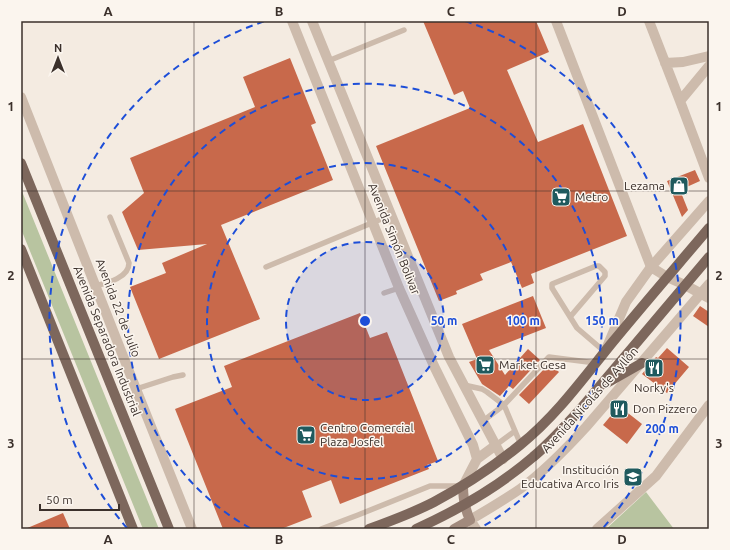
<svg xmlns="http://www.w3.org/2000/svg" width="730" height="550" viewBox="0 0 730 550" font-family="Ubuntu,sans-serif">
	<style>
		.green { fill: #b8c4a0 }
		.building { fill: #c8694b }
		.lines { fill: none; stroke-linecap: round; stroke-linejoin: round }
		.service { stroke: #cdbbac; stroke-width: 5.5 }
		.minor { stroke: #cdbbac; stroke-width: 10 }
		.tertiary { stroke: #cdbbac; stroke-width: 10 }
		.secondary { stroke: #a18a7d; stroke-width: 10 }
		.primary { stroke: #7d675c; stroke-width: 10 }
		.grid { fill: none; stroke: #3b302b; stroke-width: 1; stroke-opacity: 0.55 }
		.ring { fill: none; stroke: #1d4ed8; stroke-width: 2; stroke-dasharray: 7 5 }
		.labels { text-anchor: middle; stroke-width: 3; stroke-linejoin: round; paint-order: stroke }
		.poi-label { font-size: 12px; fill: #3b302b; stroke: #fbf5ee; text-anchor: start }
		.street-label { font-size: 12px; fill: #3b302b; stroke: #fbf5ee }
		.centre { fill: #1d4ed8; stroke: #fbf5ee; stroke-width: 2 }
		.ring-label { font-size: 12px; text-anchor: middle; font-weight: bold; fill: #1d4ed8; stroke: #fbf5ee; stroke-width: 3; stroke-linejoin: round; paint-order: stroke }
		.neatline { fill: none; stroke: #3b302b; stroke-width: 1.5 }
		.grid-label { font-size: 13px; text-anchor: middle; font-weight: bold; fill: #3b302b }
	</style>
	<rect width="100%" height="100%" fill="#f4ebe1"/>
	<path class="green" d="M21,189L159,529H143L21,229Z
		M646,492L674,529H606Z"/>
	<path class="building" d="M423,21H536L549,52L507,70L538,142L583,124L627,236L531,274L534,283L522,288L511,262L480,274L483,280L456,291L457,294L439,301L376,146L470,108L463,91L454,95Z
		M290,58L316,123L311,125L333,180L221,225L260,319L159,359L130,287L166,273L162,263L207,244L138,250L122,212L144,193L130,158L255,107L243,77Z
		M695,170L700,181L680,190L688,210L682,217L667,181Z
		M533,296L546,328L489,350L505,375L528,349L540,360L513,389L509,386L500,396L482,384L469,362L477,359L462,324Z
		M700,306L709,312V327L693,316Z
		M360,313L370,338L387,332L438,461L427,465L429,469L340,504L331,480L302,491L312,517L281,529H223L175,409L232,387L224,366Z
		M667,348L689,367L667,393L642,374L656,357L658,358Z
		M550,364L559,372L529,404L519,395L547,366H548Z
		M619,406L642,424L627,444L603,425Z
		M63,513L70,529H25Z"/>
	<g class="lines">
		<path class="service" d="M328,61L404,30
			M266,267L391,215
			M95,286C107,283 129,278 129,263L110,217
			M384,293L399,288
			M570,317L605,276V272L599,266H596L552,284V288L577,328L605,352
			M464,385L482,389L487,392L504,405L483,421
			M136,389L173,377L183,375
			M496,445L515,431
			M521,445L504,405L549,357L596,363
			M321,529L358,515L430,486H459"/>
		<path class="minor" d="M556,21L651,267
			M649,21L680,101L709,178
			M665,63L683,62L709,56
			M680,101L709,66
			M597,529L656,476L709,405"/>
		<path class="tertiary" d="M292,21L399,288L434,366L473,445L477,459L463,486
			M312,21L449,357L503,459
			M21,97L136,389L192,529
			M651,267L667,277L685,285L709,298
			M607,347L626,302L651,267L709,201
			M477,459L496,445
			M476,529L470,520C487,510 504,500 520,489C545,471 566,449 586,427L709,284"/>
		<path class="secondary" d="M454,529L470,520C465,509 463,498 463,486"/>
		<path class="primary" d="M21,163L169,529
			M21,249L133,529
			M605,384L642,363
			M369,529C391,521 413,513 434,502C464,486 493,467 520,445C555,417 582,380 611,344C643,305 676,267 709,228
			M416,529C458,510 498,487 533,457C549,444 564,427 578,412L709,257"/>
	</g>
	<path class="grid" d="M194,21V529M365,21V529M536,21V529M21,191H709M21,359H709"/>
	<circle cx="365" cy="321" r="79" fill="#1d4ed8" fill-opacity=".12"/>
	<g class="ring">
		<circle cx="365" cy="321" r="79"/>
		<circle cx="365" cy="321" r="158"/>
		<path d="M250 528A237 237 0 1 1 480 528"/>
		<path d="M127 528A316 316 0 0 1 265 21M465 21A316 316 0 0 1 603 528"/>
	</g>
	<defs>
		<symbol id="shop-square" viewBox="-11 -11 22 22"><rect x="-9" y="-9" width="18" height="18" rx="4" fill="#1f5a5e" stroke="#fbf5ee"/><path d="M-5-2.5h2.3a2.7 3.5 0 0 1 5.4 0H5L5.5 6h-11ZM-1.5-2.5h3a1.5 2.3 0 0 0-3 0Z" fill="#fff"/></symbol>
		<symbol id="supermarket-square" viewBox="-11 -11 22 22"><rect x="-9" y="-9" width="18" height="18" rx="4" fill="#1f5a5e" stroke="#fbf5ee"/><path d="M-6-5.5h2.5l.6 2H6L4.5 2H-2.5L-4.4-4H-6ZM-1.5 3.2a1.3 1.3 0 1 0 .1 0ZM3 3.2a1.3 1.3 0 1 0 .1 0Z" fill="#fff"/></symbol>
		<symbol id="restaurant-square" viewBox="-11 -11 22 22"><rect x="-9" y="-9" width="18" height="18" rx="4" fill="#1f5a5e" stroke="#fbf5ee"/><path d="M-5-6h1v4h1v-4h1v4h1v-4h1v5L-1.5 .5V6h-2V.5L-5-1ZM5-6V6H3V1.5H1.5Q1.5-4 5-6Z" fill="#fff"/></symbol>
		<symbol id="school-square" viewBox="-11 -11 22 22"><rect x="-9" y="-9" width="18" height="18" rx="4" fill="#1f5a5e" stroke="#fbf5ee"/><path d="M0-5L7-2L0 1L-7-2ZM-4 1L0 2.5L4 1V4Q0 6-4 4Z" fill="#fff"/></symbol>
	</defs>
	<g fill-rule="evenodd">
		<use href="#shop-square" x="668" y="175" width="22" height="22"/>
		<use href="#supermarket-square" x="550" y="186" width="22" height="22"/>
		<use href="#supermarket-square" x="474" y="354" width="22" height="22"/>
		<use href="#restaurant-square" x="643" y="357" width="22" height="22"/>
		<use href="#restaurant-square" x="608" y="398" width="22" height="22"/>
		<use href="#supermarket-square" x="295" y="424" width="22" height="22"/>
		<use href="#school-square" x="622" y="466" width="22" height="22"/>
	</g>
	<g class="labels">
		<g class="poi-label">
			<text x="665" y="190" text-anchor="end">Lezama</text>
			<text x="575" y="201">Metro</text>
			<text x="499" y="369">Market Gesa</text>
			<text x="654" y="392" text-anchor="middle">Norky's</text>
			<text x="633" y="413">Don Pizzero</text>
			<text x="320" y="432">Centro Comercial<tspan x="320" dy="14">Plaza Josfel</tspan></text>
			<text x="619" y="474" text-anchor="end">Institución<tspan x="619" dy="14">Educativa Arco Iris</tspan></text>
		</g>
		<g class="street-label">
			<text transform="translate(394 239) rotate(68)" y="4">Avenida Simón Bolivar</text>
			<text transform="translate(118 308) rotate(69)" y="4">Avenida 22 de Julio</text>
			<text transform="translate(107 341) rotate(68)" y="4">Avenida Separadora Industrial</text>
			<text transform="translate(590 400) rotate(-48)" y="4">Avenida Nicolás de Ayllón</text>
		</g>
	</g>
	<circle cx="365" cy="321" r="6" class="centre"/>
	<g class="ring-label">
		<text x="444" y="325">50 m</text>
		<text x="523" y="325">100 m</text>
		<text x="602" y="325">150 m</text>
		<text x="662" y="433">200 m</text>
	</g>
	<rect width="730" height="550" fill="none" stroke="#fbf5ee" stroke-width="44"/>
	<g transform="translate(58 58)" stroke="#fbf5ee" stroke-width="3" paint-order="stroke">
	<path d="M0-3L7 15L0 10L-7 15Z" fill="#3b302b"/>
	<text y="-6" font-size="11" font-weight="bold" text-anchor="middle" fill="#3b302b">N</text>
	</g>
	<path d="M40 504v6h79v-6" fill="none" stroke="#3b302b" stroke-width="2"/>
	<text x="46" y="504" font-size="12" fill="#3b302b" stroke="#fbf5ee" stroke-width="3" paint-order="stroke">50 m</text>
	<rect x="22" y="22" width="686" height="506" class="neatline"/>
	<g class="grid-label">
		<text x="108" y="16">A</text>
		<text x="279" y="16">B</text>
		<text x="451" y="16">C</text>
		<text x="622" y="16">D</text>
		<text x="11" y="111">1</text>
		<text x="719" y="111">1</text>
		<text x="11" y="280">2</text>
		<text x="719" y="280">2</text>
		<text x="11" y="448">3</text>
		<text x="719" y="448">3</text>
		<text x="108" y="544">A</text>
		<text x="279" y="544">B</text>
		<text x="451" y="544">C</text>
		<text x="622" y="544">D</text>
	</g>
</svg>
